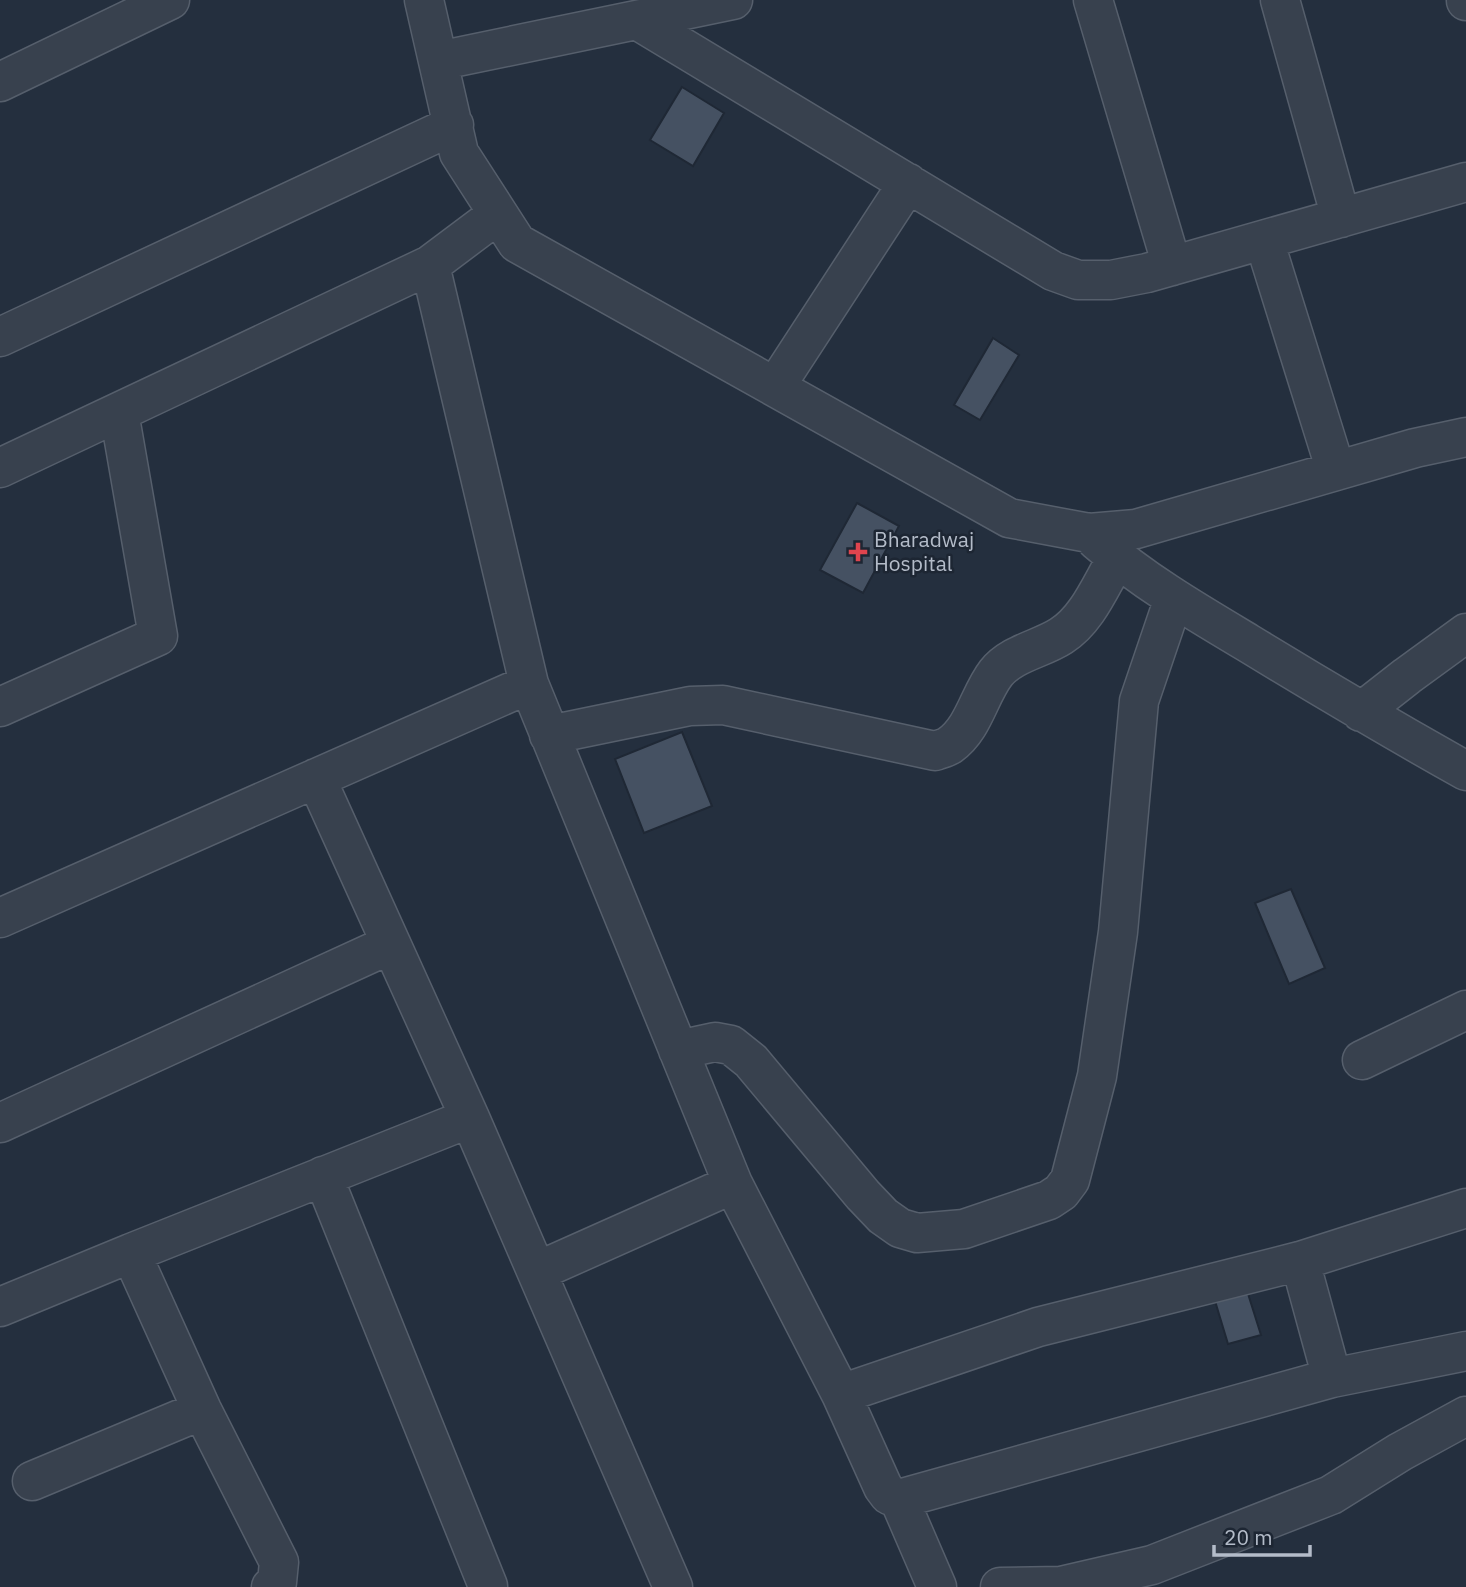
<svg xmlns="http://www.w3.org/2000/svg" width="1466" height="1587" viewBox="0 0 1466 1587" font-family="'IBM Plex Sans',sans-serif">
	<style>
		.building { fill: #455162; stroke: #1f2835; stroke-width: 2 }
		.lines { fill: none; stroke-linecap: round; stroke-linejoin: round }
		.minor-casing { stroke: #565f6c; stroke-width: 41 }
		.minor { stroke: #38414e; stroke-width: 38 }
		.health-dot { fill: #e0444e; stroke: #1d2633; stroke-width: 2.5 }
		.labels { text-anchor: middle; stroke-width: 5; stroke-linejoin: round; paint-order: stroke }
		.poi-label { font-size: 21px; fill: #b4bcc9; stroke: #1d2633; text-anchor: start }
	</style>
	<rect width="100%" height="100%" fill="#242f3e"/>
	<path class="building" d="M682,87L724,113L693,166L650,140Z
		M993,338L1019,355L980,420L954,405Z
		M857,503L899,526L863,593L820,570Z
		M682,732L712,806L644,833L615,759Z
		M1291,889L1325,968L1289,984L1255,903Z
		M1244,1281L1261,1335L1228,1344L1212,1291Z"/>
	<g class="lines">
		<defs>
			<path id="minor" d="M424,0L459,153L517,243L1009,518L1089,533L1136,529L1415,448L1466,437
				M1093,0L1172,266
				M1280,0L1341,218
				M1466,0V1
				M637,20L1053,271L1078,280H1111L1147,273L1466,182
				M438,61L733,0
				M0,82L170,0
				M1264,240L1336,471
				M430,265L498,214
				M0,337L454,125
				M775,387L908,183
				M0,468L430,265L529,684L733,1184L841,1394
				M1097,541C1143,581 1196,612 1248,643C1320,687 1393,730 1466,771
				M0,707L158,636L119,412
				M1361,712L1407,676L1466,633
				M549,735L690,706L723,705L935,751C940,749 946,748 950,745C974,728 979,695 996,673C1012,653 1041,649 1061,636C1088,619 1101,584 1117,558
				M316,778L470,1118L673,1587
				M0,918L529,684
				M678,1050L715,1042L731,1045L751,1061L863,1195L883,1216L900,1228L917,1233L964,1229L1049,1200L1061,1192L1070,1180L1097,1076L1118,932L1139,701L1174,598
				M1362,1060L1466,1010
				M0,1123L391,944
				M323,1176L488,1586
				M1466,1208L1300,1261L1038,1327L841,1394L883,1487L889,1495L899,1499L1332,1378L1466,1351
				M1300,1261L1332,1378
				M538,1271L733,1184
				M0,1307L131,1253
				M32,1481L202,1410
				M899,1499L937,1587
				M271,1587L277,1582L279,1562L202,1410L131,1253L470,1118
				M1000,1587L1061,1586L1152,1565L1331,1495L1400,1452L1466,1416"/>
		</defs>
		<use href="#minor" class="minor-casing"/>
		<use href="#minor" class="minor"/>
	</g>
	<path class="health-dot" d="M854.5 541.5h7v7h7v7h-7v7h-7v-7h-7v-7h7z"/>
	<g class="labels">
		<g class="poi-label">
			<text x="874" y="547">Bharadwaj<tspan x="874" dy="24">Hospital</tspan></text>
		</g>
	</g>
	<path d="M1214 1545v10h96v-10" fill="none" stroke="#b4bcc9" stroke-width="3.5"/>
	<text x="1224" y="1545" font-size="21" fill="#b4bcc9" stroke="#1d2633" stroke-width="5" paint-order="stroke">20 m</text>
</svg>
